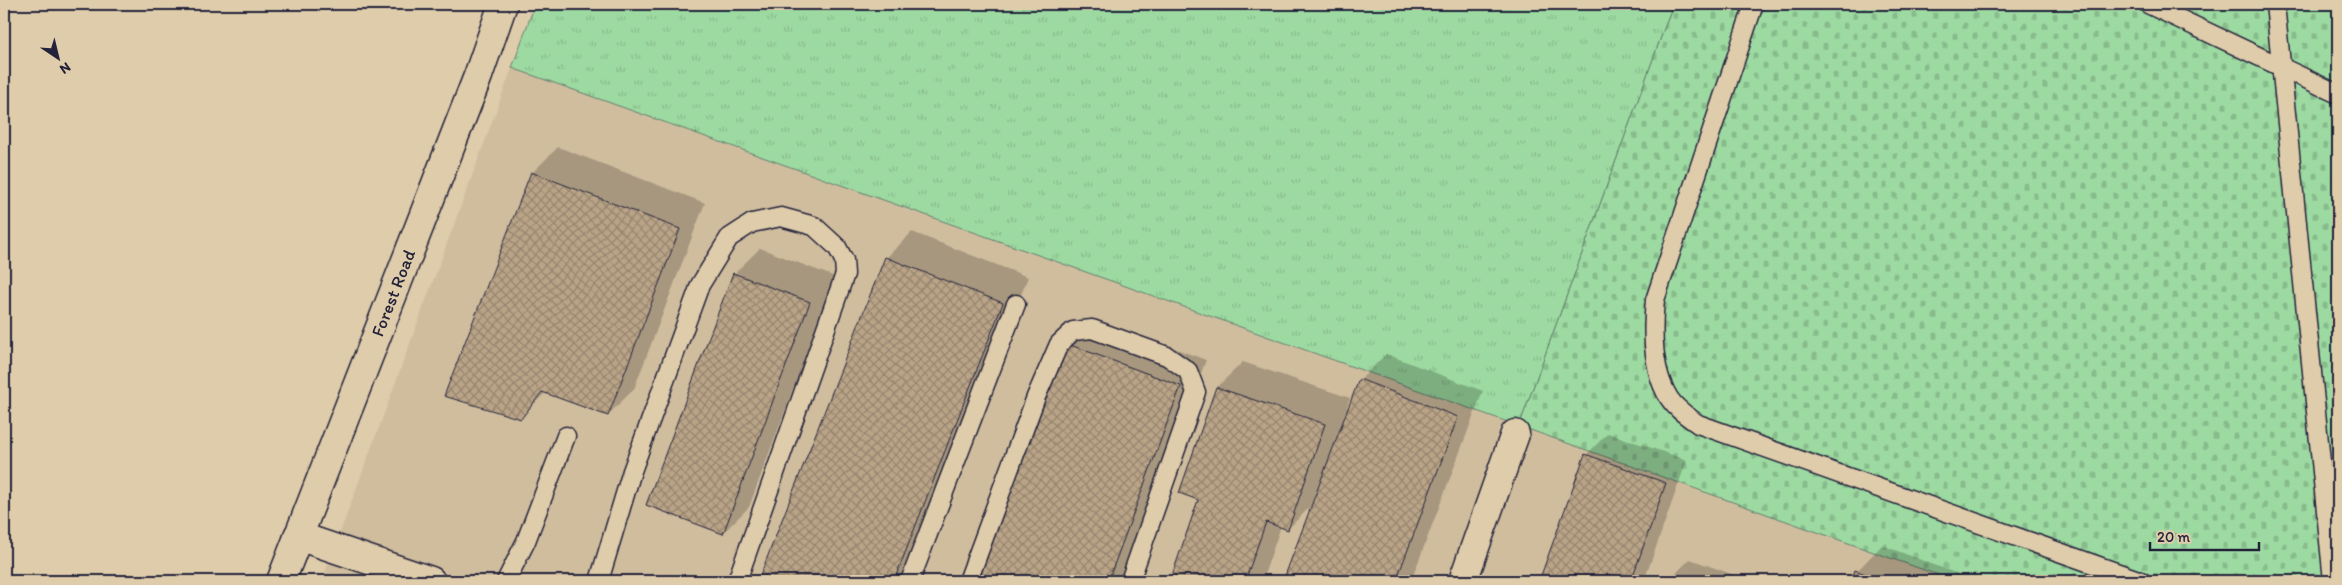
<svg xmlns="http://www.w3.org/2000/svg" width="2342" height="585" viewBox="0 0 2342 585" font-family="Itim,sans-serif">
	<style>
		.built { fill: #d0bd9e }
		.cemetery { fill: url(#cemetery-stones); stroke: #607e6e }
		.park { fill: url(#park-tufts); stroke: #607e6e }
		.shadow { fill: #0003 }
		.building { fill: url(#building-cross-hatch); stroke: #22223b }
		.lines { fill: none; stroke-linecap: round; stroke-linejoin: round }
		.lane-casing { stroke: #22223b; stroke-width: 21 }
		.street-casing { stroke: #22223b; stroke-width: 31 }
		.secondary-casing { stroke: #22223b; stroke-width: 31 }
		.lane { stroke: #dfccaa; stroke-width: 18 }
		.street { stroke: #dfccaa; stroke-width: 28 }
		.secondary { stroke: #dfccaa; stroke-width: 28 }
		.labels { text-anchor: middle; stroke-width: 4; stroke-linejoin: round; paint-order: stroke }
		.street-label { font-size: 18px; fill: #22223b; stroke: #dfccaa }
	</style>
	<defs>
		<pattern id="cemetery-stones" width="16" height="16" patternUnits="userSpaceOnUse" patternTransform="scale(1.25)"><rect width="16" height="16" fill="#9ddaa1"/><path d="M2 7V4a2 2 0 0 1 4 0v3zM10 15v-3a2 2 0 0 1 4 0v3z" fill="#87bb8c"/></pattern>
		<pattern id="park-tufts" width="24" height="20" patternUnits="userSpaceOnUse" patternTransform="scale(1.25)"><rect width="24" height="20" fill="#9ddaa1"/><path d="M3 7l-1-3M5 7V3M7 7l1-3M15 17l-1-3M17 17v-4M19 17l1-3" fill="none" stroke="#87bb8c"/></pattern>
		<pattern id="building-cross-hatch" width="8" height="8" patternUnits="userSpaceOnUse" patternTransform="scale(1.25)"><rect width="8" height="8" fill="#baa487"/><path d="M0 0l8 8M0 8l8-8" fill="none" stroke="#978570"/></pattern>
	</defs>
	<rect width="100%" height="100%" fill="#dfccaa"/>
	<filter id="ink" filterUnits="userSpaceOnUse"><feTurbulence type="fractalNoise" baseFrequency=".02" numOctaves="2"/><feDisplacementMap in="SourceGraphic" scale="10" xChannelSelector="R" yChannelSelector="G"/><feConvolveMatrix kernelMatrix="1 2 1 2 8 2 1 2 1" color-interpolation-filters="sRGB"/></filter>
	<g filter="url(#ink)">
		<path class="built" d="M512,68L1686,486L1855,544L1955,581H322Z"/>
		<path class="cemetery" d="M1673,4H2338V581H1955L1519,426Z"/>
		<path class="park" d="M535,4H1673L1519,426L512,68Z"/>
		<path class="shadow" d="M558,147L705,203L634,389L608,415L546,392L520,418L532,173Z
			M912,232L1028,277L909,581H759L886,258Z
			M760,248L835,277L749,507L723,533L734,274Z
			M1092,318L1206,360L1123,581H976L1066,344Z
			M1386,354L1483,391L1411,581H1284L1313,504L1288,529L1281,526L1262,581H1171L1200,499L1217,387L1243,362L1350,398L1347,407L1349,408L1360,380Z
			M1608,433L1687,460L1644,581H1540L1586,455Z
			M1882,545L1976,581H1853L1857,571Z
			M1690,559L1751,581H1668Z
			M2007,576L2022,581H2002Z"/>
		<path class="building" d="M531,172L680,229L608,416L542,392L521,419L444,396Z
			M885,257L1003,303L894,581H758Z
			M733,273L810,302L723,534L646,505Z
			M1065,343L1181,386L1108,581H975Z
			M1359,379L1458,417L1396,581H1283Z
			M1216,387L1325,424L1288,530L1266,522L1245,581H1170L1198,500L1179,493Z
			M1585,454L1666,483L1631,581H1539Z
			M1855,570L1883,581H1851Z"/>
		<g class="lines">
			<defs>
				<path id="lane" d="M1754,4L1655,300C1652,331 1652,371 1669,398C1676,409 1687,416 1698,424L2141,581
					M2148,4L2338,94
					M2275,4L2333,581
					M506,581L526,541L566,436
					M599,581L632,471L700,285L729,238L752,223L781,217L814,226L837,247L844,260L845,274L737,581
					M910,581L1016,304
					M968,581L1036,397L1059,344L1073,331L1092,329L1167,356L1188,371L1196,392L1130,581"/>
				<path id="street" d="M298,536L431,581
					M1463,581L1515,434"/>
				<g id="secondary">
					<path id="s1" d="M281,581L478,76L503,4"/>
				</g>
			</defs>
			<use href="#lane" class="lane-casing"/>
			<use href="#street" class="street-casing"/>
			<use href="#secondary" class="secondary-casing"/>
			<use href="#lane" class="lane"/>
			<use href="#street" class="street"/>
			<use href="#secondary" class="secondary"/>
		</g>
	</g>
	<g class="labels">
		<g class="street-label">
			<text dy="6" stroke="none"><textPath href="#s1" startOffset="309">Forest Road</textPath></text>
		</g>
	</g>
	<rect width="2342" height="585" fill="none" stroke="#dfccaa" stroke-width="20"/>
	<rect x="10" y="10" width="2322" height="565" fill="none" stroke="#22223b" stroke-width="2" filter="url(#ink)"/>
	<g transform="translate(58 58) rotate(145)" stroke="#dfccaa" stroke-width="4" paint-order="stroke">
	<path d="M0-4L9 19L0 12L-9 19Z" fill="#22223b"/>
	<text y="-8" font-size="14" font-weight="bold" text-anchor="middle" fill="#22223b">N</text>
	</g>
	<path d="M2150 542v8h109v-8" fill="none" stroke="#22223b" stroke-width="2.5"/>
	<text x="2157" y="542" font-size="15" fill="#22223b" stroke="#dfccaa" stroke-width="4" paint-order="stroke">20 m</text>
</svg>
